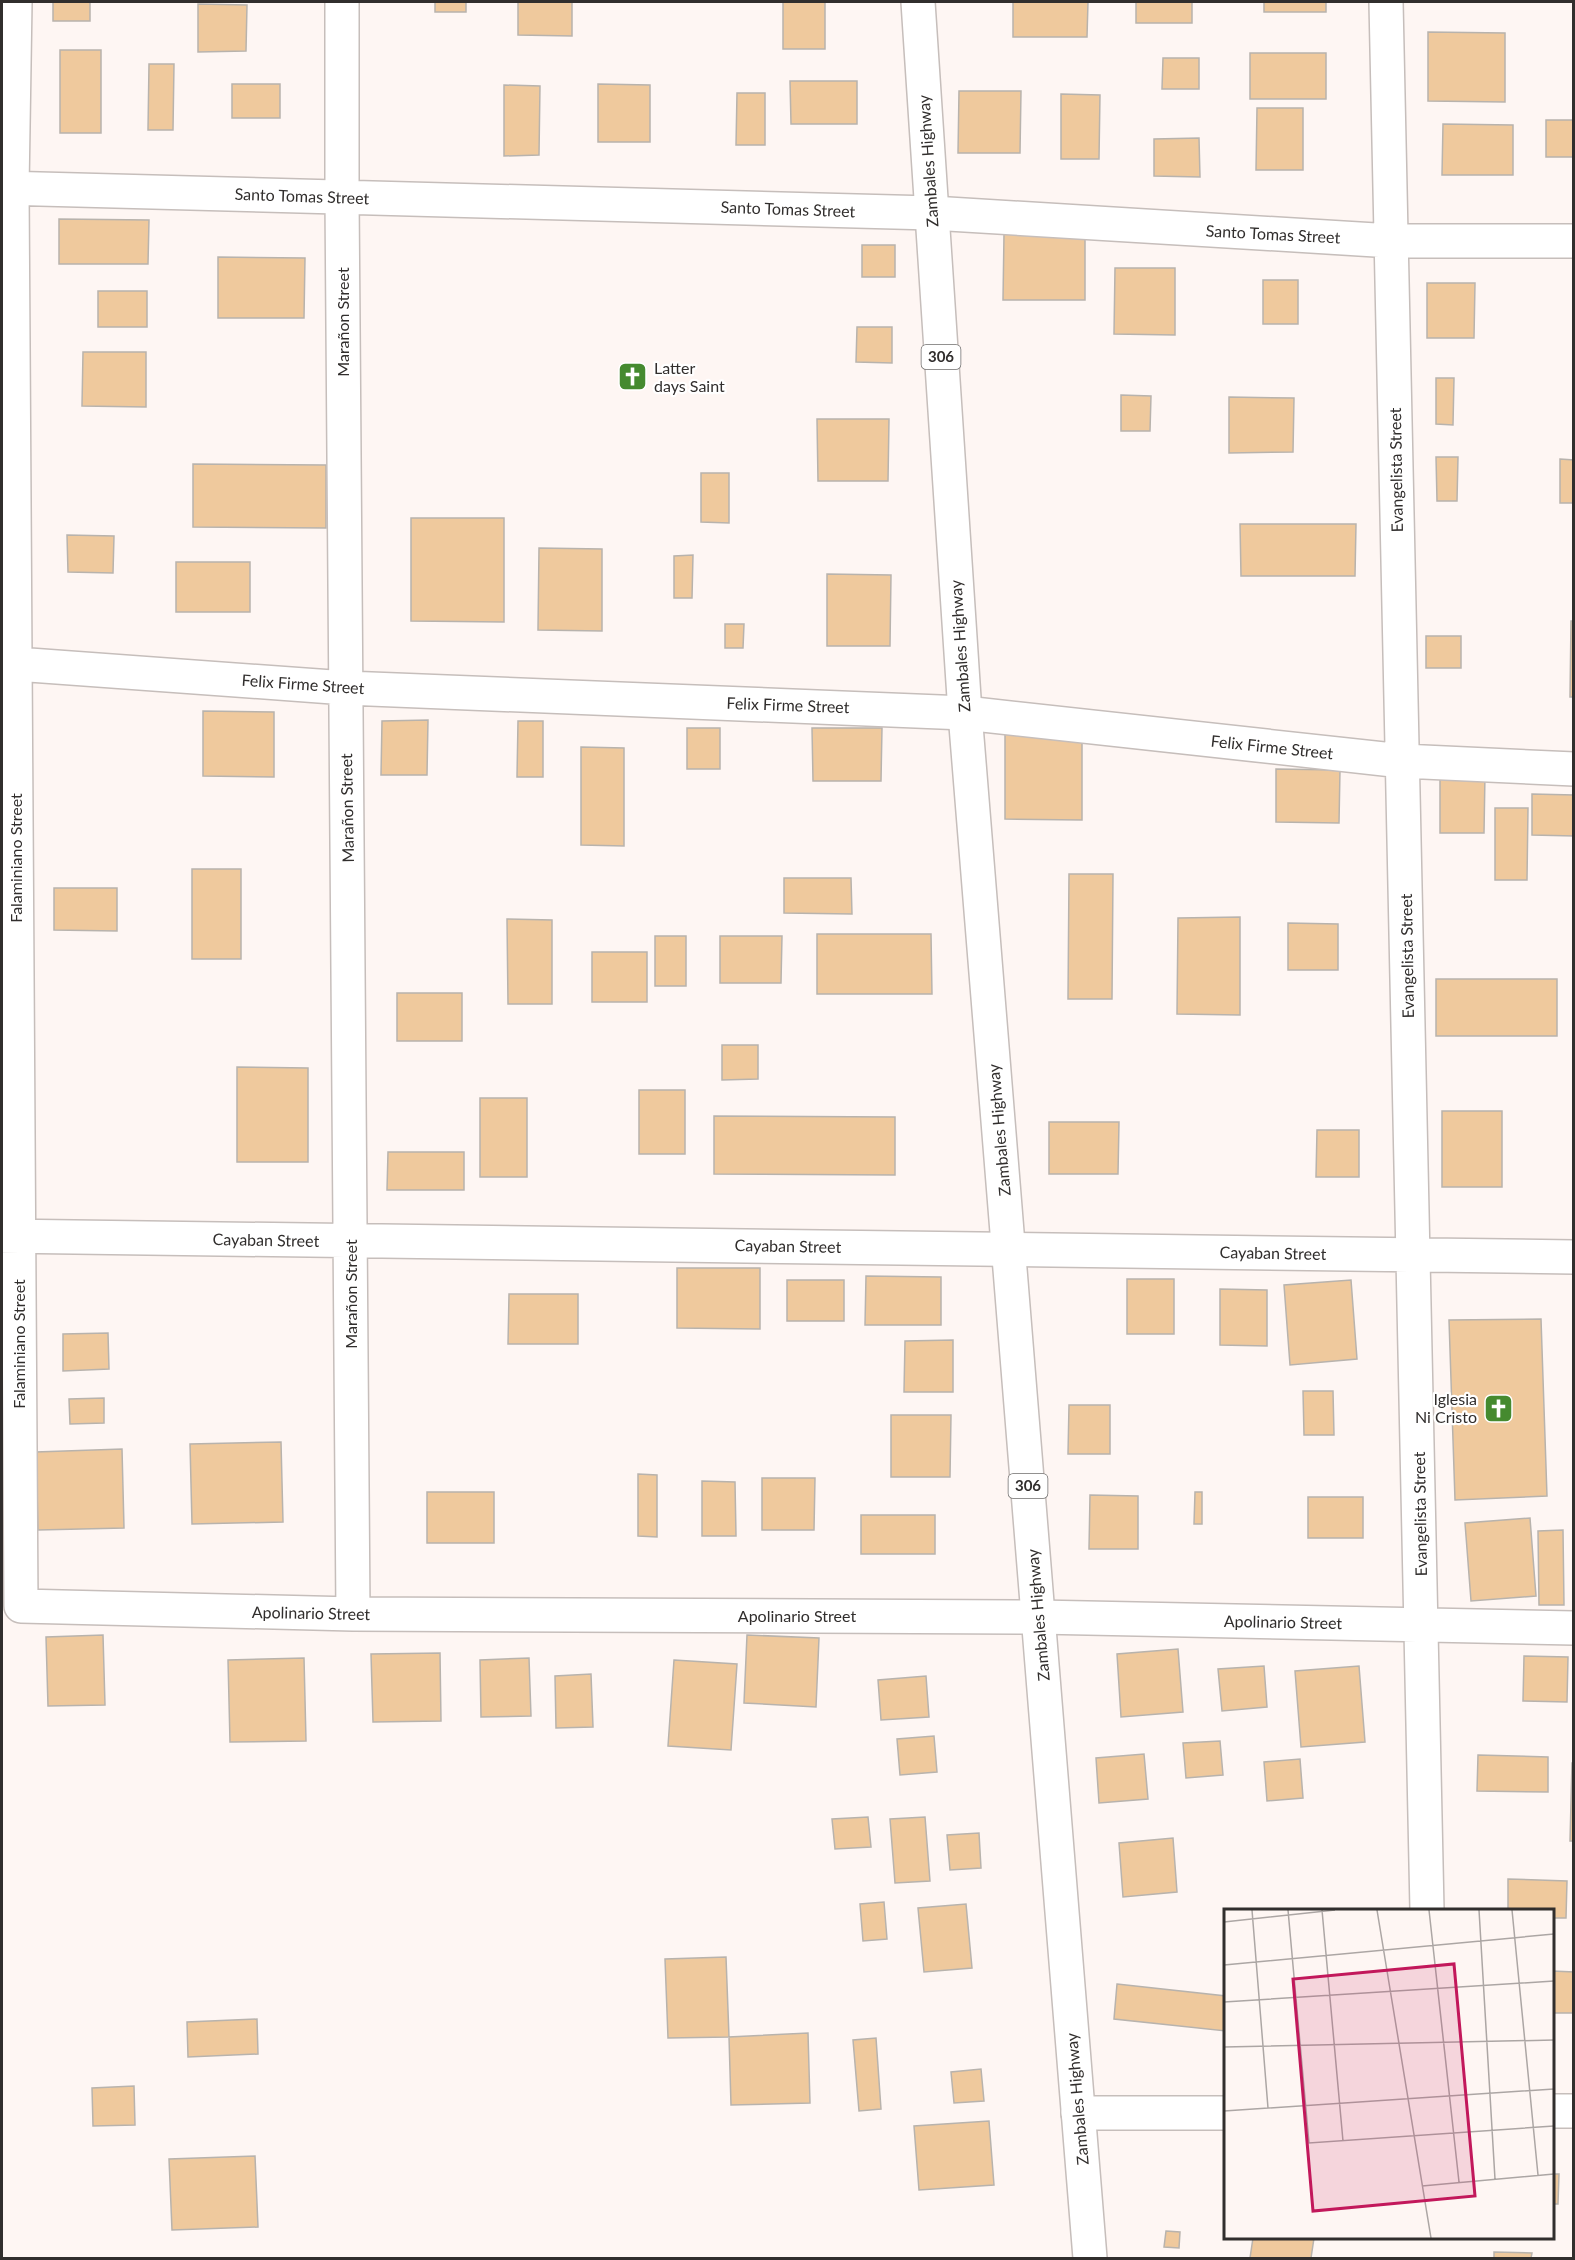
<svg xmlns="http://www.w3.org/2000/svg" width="1575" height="2260" viewBox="0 0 1575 2260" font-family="Lato,sans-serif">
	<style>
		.building { fill: #efc99d; stroke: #b8b3ad; stroke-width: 1.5 }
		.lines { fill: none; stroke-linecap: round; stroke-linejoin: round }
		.minor-casing { stroke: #c6bebb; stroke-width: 36 }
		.major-casing { stroke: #c6bebb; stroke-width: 36 }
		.minor { stroke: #fff; stroke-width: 33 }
		.major { stroke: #fff; stroke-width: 33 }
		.labels { text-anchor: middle; stroke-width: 4.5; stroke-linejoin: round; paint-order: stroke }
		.shield { fill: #fff; stroke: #6f6d6c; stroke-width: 1.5 }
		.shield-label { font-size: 15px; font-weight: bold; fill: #312e2d }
		.street-label { font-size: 16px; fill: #312e2d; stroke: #fff }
		.poi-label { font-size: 16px; fill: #312e2d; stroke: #fff; text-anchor: start }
		.inset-road { fill: none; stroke: #aca6a4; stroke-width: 1.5 }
		.view { fill: #c2185b; fill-opacity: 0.15; stroke: #c2185b; stroke-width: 3 }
		.inset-edge { fill: none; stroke: #312e2d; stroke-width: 3 }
	</style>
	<rect width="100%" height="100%" fill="#fef6f3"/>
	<path class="building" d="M53,2H90V21H53Z
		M435,2H466V12H435Z
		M518,2H572V36L518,35Z
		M783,2H825V49H783Z
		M1013,2H1088L1087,37H1013Z
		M1136,2H1192V23H1136Z
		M1264,2H1326V12H1264Z
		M198,4L247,5L246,51L198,52Z
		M1428,32L1505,33V102L1428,101Z
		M60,50H101V133H60Z
		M1250,53H1326V99H1250Z
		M1163,58H1199V89H1162Z
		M149,64H174L173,130H148Z
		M790,81H857V124H791Z
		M232,84H280V118H232Z
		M598,84L650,85V142H598Z
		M504,85L540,86L539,155L504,156Z
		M959,91H1021L1020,153H958Z
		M737,93H765V145H736Z
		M1061,94L1100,95L1099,159H1061Z
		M1257,108H1303V170H1256Z
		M1546,120H1574V157H1546Z
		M1443,124L1513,125V175H1442Z
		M1199,138L1200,177L1154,176V139Z
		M59,219L149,220L148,264H59Z
		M1004,234H1085V300H1003Z
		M862,245H895V277H862Z
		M218,257L305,258L304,318H218Z
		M1115,268H1175V335L1114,334Z
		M1263,280H1298V324H1263Z
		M1427,283H1475L1474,338H1427Z
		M98,291H147V327H98Z
		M857,327H892V363L856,362Z
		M83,352H146V407L82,406Z
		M1436,378H1454L1453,425L1436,424Z
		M1121,395L1151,396L1150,431H1121Z
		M1229,397L1294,398L1293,452L1229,453Z
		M817,419H889L888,481H818Z
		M1436,457H1458L1457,501H1437Z
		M1560,459L1574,460V503H1560Z
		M193,464L326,465V528L193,527Z
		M701,473H729V523L701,522Z
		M411,518H504V622L411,621Z
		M1240,524H1356L1355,576H1241Z
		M67,535L114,536L113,573L68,572Z
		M539,548L602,549V631L538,630Z
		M693,555L692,598H674V556Z
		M176,562H250V612H176Z
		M827,574L891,575L890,646H827Z
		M1571,621H1574V697H1570Z
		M725,624H744L743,648H725Z
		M1426,636H1461V668H1426Z
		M203,711L274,712V777L203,776Z
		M428,720L427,775H381L382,721Z
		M518,721H543V777H517Z
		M687,728H720V769H687Z
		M812,728H882L881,781H813Z
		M1005,732H1082V820L1005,819Z
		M581,747L624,748V846L581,845Z
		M1276,769L1340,770L1339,823L1276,822Z
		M1440,774H1485L1484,833H1440Z
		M1532,794L1574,795V836L1532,835Z
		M1495,808H1528L1527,880H1495Z
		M192,869H241V959H192Z
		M1069,874H1113L1112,999H1068Z
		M784,878H851L852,914L784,913Z
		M54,888H117V931L54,930Z
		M1240,917V1015L1177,1014L1178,918Z
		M507,919L552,920V1004H508Z
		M1288,923L1338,924V970H1288Z
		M817,934H931L932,994H817Z
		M655,936H686V986H655Z
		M720,936H782L781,983H720Z
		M592,952H647V1002H592Z
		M1436,979H1557V1036H1436Z
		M397,993H462V1041H397Z
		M722,1045H758V1079L722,1080Z
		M237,1067L308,1068V1162H237Z
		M639,1090H685V1154H639Z
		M480,1098H527V1177H480Z
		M1442,1111H1502V1187H1442Z
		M714,1116L895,1117V1175L714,1174Z
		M1049,1122H1119L1118,1174H1049Z
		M1317,1130H1359V1177H1316Z
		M388,1152H464V1190H387Z
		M677,1268H760V1329L677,1328Z
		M866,1276L941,1277V1325H865Z
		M1127,1279H1174V1334H1127Z
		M787,1280H844V1321H787Z
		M1351,1280L1357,1359L1290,1365L1284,1285Z
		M1220,1289L1267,1290V1346L1220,1345Z
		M509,1294H578V1344H508Z
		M1541,1319L1547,1496L1455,1500L1449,1320Z
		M108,1333L109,1369L63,1371V1334Z
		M953,1340V1392H904L905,1341Z
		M1303,1391H1333L1334,1435H1304Z
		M104,1398V1423L70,1424L69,1399Z
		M1069,1405H1110V1454H1068Z
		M891,1415H951L950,1477H891Z
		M281,1442L283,1522L192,1524L190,1444Z
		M122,1449L124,1528L38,1530L36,1452Z
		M638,1474L657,1475V1537L638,1536Z
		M762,1478H815L814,1530H762Z
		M702,1481L735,1482L736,1536H702Z
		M427,1492H494V1543H427Z
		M1195,1492H1202V1524H1194Z
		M1090,1495L1138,1496V1549H1089Z
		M1308,1497H1363V1538H1308Z
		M861,1515H935V1554H861Z
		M1530,1518L1536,1596L1471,1601L1465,1523Z
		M1563,1530L1564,1605H1539L1538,1531Z
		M103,1635L105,1705L48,1706L46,1637Z
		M747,1635L819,1638L816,1707L744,1703Z
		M1178,1649L1183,1712L1121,1717L1117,1654Z
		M440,1653L441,1721L373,1722L371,1654Z
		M1524,1656L1568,1657L1567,1702L1523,1701Z
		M304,1658L306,1741L230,1742L228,1660Z
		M529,1658L531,1716L481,1717L480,1660Z
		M674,1660L737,1664L731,1750L668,1746Z
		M1264,1666L1267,1707L1222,1711L1218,1669Z
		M1359,1666L1365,1742L1301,1747L1295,1671Z
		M591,1674L593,1727L556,1728L555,1676Z
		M926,1676L929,1717L881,1720L878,1680Z
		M934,1736L937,1772L900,1775L897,1739Z
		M1220,1741L1223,1775L1186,1778L1183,1743Z
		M1144,1754L1148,1799L1099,1803L1096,1758Z
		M1478,1755L1548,1757V1792L1477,1791Z
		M1300,1759L1303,1798L1267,1801L1264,1762Z
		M1572,1763H1574V1841H1570Z
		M868,1817L871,1847L835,1849L832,1819Z
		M925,1817L930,1881L895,1883L890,1819Z
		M979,1833L981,1868L950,1870L947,1835Z
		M1173,1838L1177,1892L1123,1897L1119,1843Z
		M1508,1879L1567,1881L1566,1918H1552V1910H1508Z
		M884,1902L887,1939L863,1941L860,1904Z
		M966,1904L972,1968L924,1972L918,1908Z
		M726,1957L729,2037L668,2038L665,1959Z
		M1552,1971L1574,1972V2013H1552Z
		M1117,1984L1226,1996V2031L1114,2019Z
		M257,2019L258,2054L188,2057L187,2022Z
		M808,2033L810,2103L731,2105L729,2037Z
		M876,2038L881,2109L859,2111L853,2040Z
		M981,2069L984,2101L954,2103L951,2072Z
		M134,2086L135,2125L93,2126L92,2088Z
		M989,2121L994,2185L919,2190L914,2126Z
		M255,2156L258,2227L172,2230L169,2159Z
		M1552,2174H1559L1558,2204H1552Z
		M1166,2231L1180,2232L1179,2248L1164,2247Z
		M1253,2238H1314L1311,2258H1250Z
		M1494,2252L1532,2253L1531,2258H1494Z"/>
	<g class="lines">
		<defs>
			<path id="minor" d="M15,2L12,188L21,1606L353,1614L1038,1617L1574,1628
				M342,2V197L353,1614
				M1386,2L1427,1910
				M2,188L932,213L1392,241H1574
				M2,663L346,688L965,713L1402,761L1574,769
				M2,1236L1574,1257
				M1552,2111H1574
				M1078,2113H1226"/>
			<path id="major" d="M918,2L965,713L1090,2258"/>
		</defs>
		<use href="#minor" class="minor-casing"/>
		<use href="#major" class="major-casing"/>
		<use href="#minor" class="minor"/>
		<use href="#major" class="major"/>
	</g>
	<defs>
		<symbol id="church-square" viewBox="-11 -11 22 22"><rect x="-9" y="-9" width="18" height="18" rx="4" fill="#458a2f" stroke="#fff"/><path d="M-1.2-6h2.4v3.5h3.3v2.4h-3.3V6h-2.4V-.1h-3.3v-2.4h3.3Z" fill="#fff"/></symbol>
	</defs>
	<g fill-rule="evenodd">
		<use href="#church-square" x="616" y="360" width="33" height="33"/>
		<use href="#church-square" x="1482" y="1392" width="33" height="33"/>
	</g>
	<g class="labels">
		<g class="shield">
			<rect x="921.5" y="345" width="39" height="24" rx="4.5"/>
			<rect x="1008.5" y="1474" width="39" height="24" rx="4.5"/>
		</g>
		<g class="shield-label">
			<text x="941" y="362">306</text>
			<text x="1028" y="1491">306</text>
		</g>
		<g class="street-label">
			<text transform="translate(928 161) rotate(-94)" y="6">Zambales Highway</text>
			<text transform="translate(302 196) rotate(2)" y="6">Santo Tomas Street</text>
			<text transform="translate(788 209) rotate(2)" y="6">Santo Tomas Street</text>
			<text transform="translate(1273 234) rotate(3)" y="6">Santo Tomas Street</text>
			<text transform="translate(343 322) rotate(-90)" y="6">Marañon Street</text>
			<text transform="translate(1396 470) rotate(-91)" y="6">Evangelista Street</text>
			<text transform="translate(960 646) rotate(-94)" y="6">Zambales Highway</text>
			<text transform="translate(303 684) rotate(4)" y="6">Felix Firme Street</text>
			<text transform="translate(788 705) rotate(2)" y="6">Felix Firme Street</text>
			<text transform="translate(1272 747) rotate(6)" y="6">Felix Firme Street</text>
			<text transform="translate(347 808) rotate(-91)" y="6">Marañon Street</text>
			<text transform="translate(16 858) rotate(-90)" y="6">Falaminiano Street</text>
			<text transform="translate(1407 956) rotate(-91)" y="6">Evangelista Street</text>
			<text transform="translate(999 1130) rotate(-95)" y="6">Zambales Highway</text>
			<text transform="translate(266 1240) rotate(1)" y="6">Cayaban Street</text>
			<text transform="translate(788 1246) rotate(1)" y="6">Cayaban Street</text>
			<text transform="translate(1273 1253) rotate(1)" y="6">Cayaban Street</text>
			<text transform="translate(351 1294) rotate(-90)" y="6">Marañon Street</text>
			<text transform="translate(19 1344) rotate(-90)" y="6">Falaminiano Street</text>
			<text transform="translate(1420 1514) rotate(-91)" y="6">Evangelista Street</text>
			<text transform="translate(311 1613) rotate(1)" y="6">Apolinario Street</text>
			<text transform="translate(1038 1615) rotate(-95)" y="6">Zambales Highway</text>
			<text x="797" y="1622">Apolinario Street</text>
			<text transform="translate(1283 1622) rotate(1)" y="6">Apolinario Street</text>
			<text transform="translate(1077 2099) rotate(-95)" y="6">Zambales Highway</text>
		</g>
		<g class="poi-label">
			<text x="654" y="374">Latter<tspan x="654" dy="18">days Saint</tspan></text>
			<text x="1477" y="1405" text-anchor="end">Iglesia<tspan x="1477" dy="18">Ni Cristo</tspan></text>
		</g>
	</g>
	<g transform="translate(1224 1909)">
		<rect width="330" height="330" fill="#fef6f3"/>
		<path class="inset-road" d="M28,1L44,199M64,1L85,234L330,217M98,1L119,232M153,1L207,329M205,1L235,273M255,1L271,270M288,1L314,266M0,13L111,1M0,56L330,25M0,93L330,72M0,138L330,131M0,202L330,180M198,277L330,265"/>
		<path class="view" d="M230,55L251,287L89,302L69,70Z"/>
		<rect width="330" height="330" class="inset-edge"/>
	</g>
	<rect width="1575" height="2260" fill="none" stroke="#312e2d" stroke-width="6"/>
</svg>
